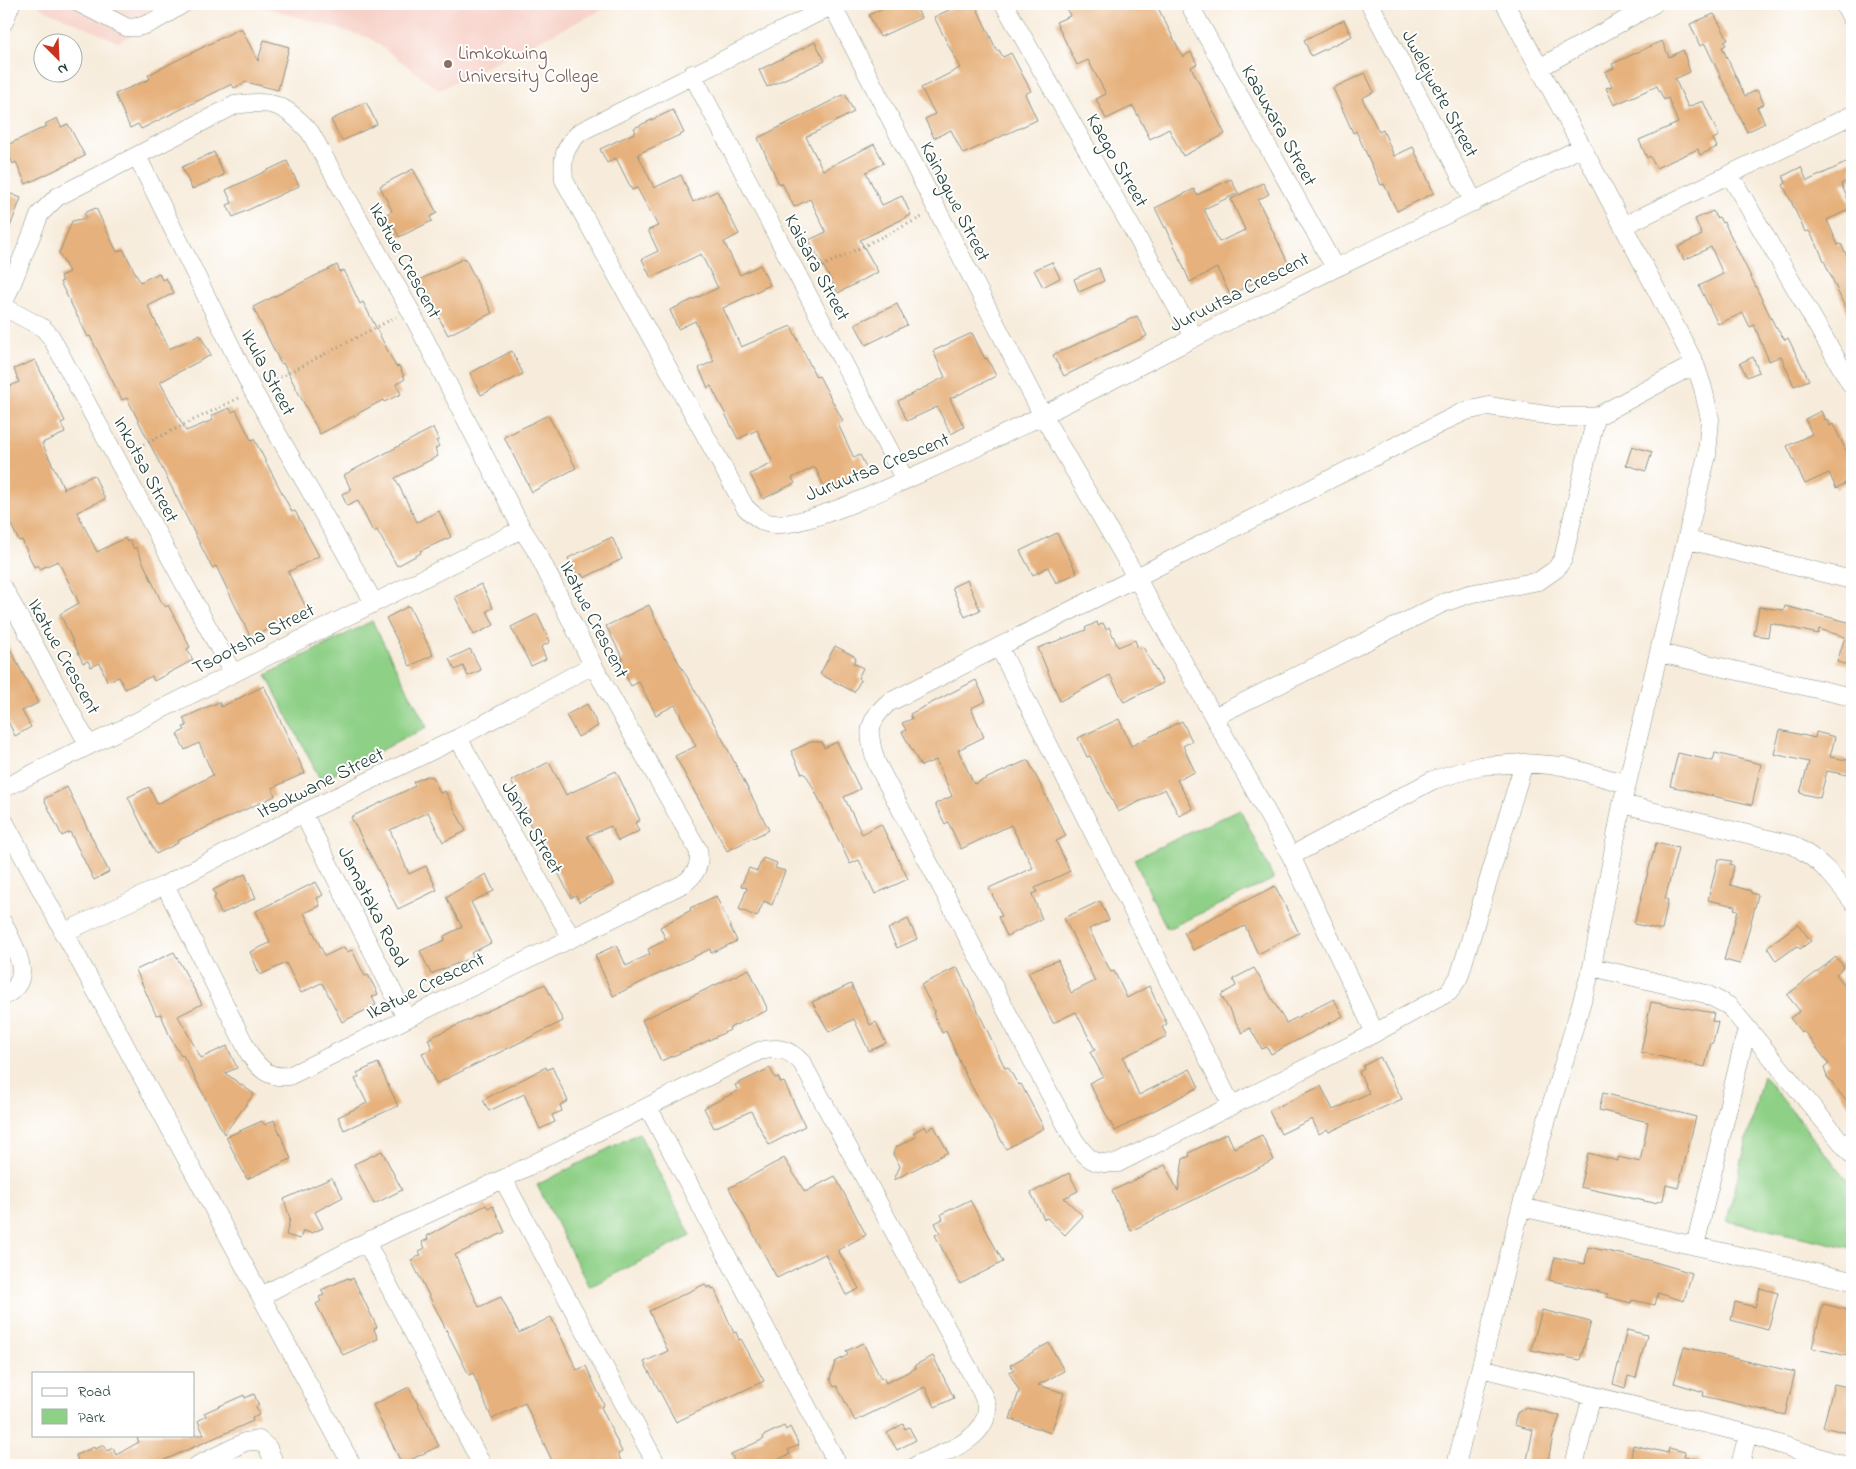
<svg xmlns="http://www.w3.org/2000/svg" width="1856" height="1469" viewBox="0 0 1856 1469" font-family="'Indie Flower',sans-serif">
	<style>
		.built { fill: #f7d1c8 }
		.green { fill: #8fd087; stroke: #57865e }
		.building { fill: #e6b17c }
		.lines { fill: none; stroke-linecap: round; stroke-linejoin: round }
		.minor-casing { stroke: #8b9488; stroke-width: 19 }
		.path { stroke: #8b9488; stroke-width: 3; stroke-dasharray: 1 4; stroke-linecap: butt }
		.minor { stroke: #fff; stroke-width: 18 }
		.education-dot { fill: #8d6e63; stroke: #fff; stroke-width: 2 }
		.labels { text-anchor: middle; stroke-width: 4; stroke-linejoin: round; paint-order: stroke }
		.education-label { font-size: 20px; fill: #785e54; stroke: #fff; text-anchor: start }
		.street-label { font-size: 20px; fill: #1f3d34; stroke: #fff }
	</style>
	<rect width="100%" height="100%" fill="#fff"/>
	<filter id="ink" filterUnits="userSpaceOnUse"><feTurbulence type="fractalNoise" baseFrequency=".02" numOctaves="2"/><feDisplacementMap in="SourceGraphic" scale="10" xChannelSelector="R" yChannelSelector="G"/><feConvolveMatrix kernelMatrix="1 2 1 2 8 2 1 2 1" color-interpolation-filters="sRGB"/></filter>
	<filter id="wash" filterUnits="userSpaceOnUse"><feTurbulence type="fractalNoise" baseFrequency=".0096" numOctaves="4" result="noise"/><feDisplacementMap in="SourceGraphic" scale="20" xChannelSelector="R" yChannelSelector="G"/><feGaussianBlur stdDeviation="1.12" result="paint"/><feColorMatrix in="noise" values="0 0 0 0 0 0 0 0 0 0 0 0 0 0 0 0 0 1.4 0 .05"/><feComposite in="paint" operator="in"/></filter>
	<g filter="url(#wash)">
		<rect width="100%" height="100%" fill="#f7ecdb"/>
		<path class="built" d="M41,4H192L118,42L39,7Z
			M253,4H614L439,90L370,38Z"/>
		<path class="green" d="M372,621L427,727L321,781L266,675Z
			M1240,809L1274,879L1167,929L1134,859Z
			M1763,1075L1852,1186V1248L1727,1221Z
			M639,1133L691,1236L589,1287L537,1185Z"/>
		<g id="blocks">
			<path class="building" d="M892,4H915L921,18L880,37L869,15Z
				M962,4H975L997,51L999,50L1003,57L1011,53L1031,91L1025,94L1037,120L963,154L951,130L934,138L925,119L935,114L921,88L960,68L934,17Z
				M1065,4H1156L1183,57L1191,52L1197,64L1191,67L1225,134L1183,156L1169,129L1150,139L1133,106L1106,119L1096,99L1106,94L1088,60L1077,65L1056,22L1070,16Z
				M1714,14L1728,39L1724,41L1726,45L1722,47L1745,96L1757,90L1764,104L1757,107L1765,123L1747,132L1705,44L1700,46L1690,24Z
				M1344,20L1352,36L1311,56L1304,40Z
				M241,28L258,61L264,40L289,47L278,90L246,82L234,88L232,84L141,129L138,124L130,128L115,94L150,79L148,75Z
				M1662,41L1669,57L1683,50L1690,72L1675,79L1688,107L1703,101L1719,136L1713,139L1717,147L1700,155L1698,149L1656,168L1650,156L1647,158L1639,140L1678,123L1668,98L1664,100L1657,86L1614,105L1606,88L1612,86L1605,72L1614,68L1612,64Z
				M815,42L825,61L767,87L759,70Z
				M1365,73L1374,92L1362,98L1379,132L1383,130L1394,156L1413,147L1434,193L1397,211L1384,184L1381,185L1356,131L1353,133L1333,88Z
				M845,94L854,112L806,137L823,170L874,144L884,163L866,172L882,205L902,196L911,215L860,240L878,272L838,293L809,240L826,232L810,199L794,207L782,183L779,184L758,138Z
				M366,102L377,124L342,141L331,120Z
				M673,110L684,133L638,154L654,188L681,175L693,202L717,191L739,234L724,242L740,275L760,265L770,285L723,308L741,347L791,326L816,377L819,376L843,421L838,424L854,458L860,455L869,473L827,493L815,467L792,478L795,483L763,499L750,474L773,463L757,430L738,439L711,386L708,388L699,368L714,361L695,321L678,329L670,310L718,288L701,254L651,278L642,259L658,251L648,230L658,226L637,188L632,190L616,158L607,163L600,149L636,132L634,128Z
				M57,118L61,127L68,124L85,156L26,184L16,162L13,164L5,146L47,126L45,124Z
				M214,152L224,175L192,189L182,167Z
				M1852,160V179L1841,184L1852,208L1827,220L1838,245L1841,244L1852,266V323L1817,245L1809,231L1805,232L1791,201L1783,185L1786,183L1783,176L1801,167L1807,181Z
				M287,161L299,186L233,217L227,205L232,203L226,190Z
				M413,169L437,213L430,217L432,221L399,237L394,226L389,229L383,216L392,211L380,186Z
				M1231,179L1238,193L1204,209L1219,242L1245,230L1231,199L1263,183L1269,194L1258,200L1289,265L1230,295L1217,268L1190,282L1166,227L1165,228L1155,208L1194,189L1197,195Z
				M4,191L21,198L5,240H4Z
				M96,208L117,252L123,249L140,282L159,273L162,280L166,278L174,293L148,306L169,349L200,335L211,355L160,382L186,431L213,420L211,416L229,408L232,412L236,410L251,440L254,439L292,512L295,511L319,556L288,572L307,609L251,638L216,566L212,568L127,398L122,400L90,336L88,337L60,282L63,281L60,276L69,272L59,253L72,221L87,218L84,213Z
				M1713,211L1716,218L1719,217L1722,223L1724,222L1775,326L1785,340L1788,338L1809,380L1794,386L1781,356L1769,361L1754,325L1750,327L1743,313L1718,324L1699,286L1723,274L1711,247L1684,260L1678,247L1702,235L1695,219Z
				M465,258L492,313L448,335L419,280Z
				M1052,262L1060,278L1043,287L1034,270Z
				M337,265L340,272L344,270L360,304L363,302L396,367L399,366L405,379L396,384L401,394L384,402L383,400L320,434L283,363L281,364L253,307Z
				M1099,268L1104,281L1079,292L1074,279Z
				M897,304L907,325L866,345L855,324Z
				M1137,316L1147,336L1064,376L1053,355Z
				M972,333L985,359L987,358L996,376L950,399L964,427L951,434L937,407L907,421L898,401L945,377L933,351Z
				M512,351L523,374L481,395L470,373Z
				M1753,357L1759,372L1747,377L1740,363Z
				M35,360L65,421L61,423L65,433L42,443L64,489L94,475L105,499L77,512L97,552L125,538L127,542L130,540L134,549L136,547L161,601L166,607L168,605L190,647L187,649L193,660L154,681L152,676L125,689L119,677L107,681L100,663L91,667L88,661L83,663L60,614L79,603L58,561L40,569L38,565L34,567L22,540L19,541L4,511V389L19,382L14,369Z
				M1821,411L1825,420L1827,419L1830,426L1833,424L1852,462V480L1836,488L1829,473L1805,484L1787,446L1812,434L1805,419Z
				M548,415L576,468L532,492L504,437Z
				M433,428L439,440L436,441L439,446L435,449L438,456L395,478L417,522L439,511L451,537L420,551L421,553L397,566L377,530L373,532L358,501L347,506L342,494L351,490L344,475Z
				M1632,446L1652,452L1646,471L1626,465Z
				M1057,533L1077,573L1056,583L1048,567L1033,575L1020,551Z
				M612,537L622,559L584,578L582,574L577,576L568,558Z
				M967,580L980,610L965,617L952,587Z
				M481,584L493,608L487,611L494,625L474,635L455,597Z
				M649,605L664,637L720,734L769,830L727,851L675,756L696,746L675,705L656,715L639,682L631,686L618,662L623,659L606,626Z
				M409,606L433,655L410,666L386,618Z
				M1785,606L1852,623V666L1837,662L1845,637L1819,629L1818,634L1770,623L1768,637L1754,635L1759,607L1784,610Z
				M537,614L550,642L541,647L546,659L531,666L511,627Z
				M1097,622L1098,626L1103,623L1106,629L1109,627L1118,647L1135,640L1138,649L1143,647L1163,683L1124,702L1110,675L1060,701L1038,648L1086,630L1085,628Z
				M4,637L38,703L22,711L31,727L15,736L4,712Z
				M835,646L854,656L856,659L853,663L863,668L858,678L861,680L854,692L820,674Z
				M470,649L481,670L468,676L463,666L455,670L449,659Z
				M976,680L986,701L971,708L984,737L958,750L974,784L1028,760L1066,836L1056,841L1070,871L1035,888L1037,892L1032,894L1042,919L1007,936L998,917L1002,916L989,888L1033,868L1011,825L961,849L948,822L945,824L935,804L952,796L936,760L921,766L902,732L906,730L902,723L912,719L910,714Z
				M264,686L305,773L272,788L275,796L177,841L178,843L156,854L128,797L149,787L157,804L213,775L199,743L185,750L177,734L185,730L183,727L187,726L183,718L219,702L221,707Z
				M587,704L598,726L578,737L566,715Z
				M1119,719L1131,746L1182,721L1192,741L1183,746L1195,772L1177,780L1193,809L1179,816L1165,789L1118,812L1090,756L1087,757L1078,738Z
				M1780,730L1815,738L1816,732L1835,737L1830,757L1852,761V776L1827,771L1820,798L1800,793L1809,762L1774,754Z
				M811,742H822L824,748L837,742L860,789L844,797L862,834L881,824L908,879L875,894L859,860L850,864L823,807L808,778L804,773L802,774L791,751Z
				M1678,753L1713,761L1715,753L1761,764L1752,805L1670,786Z
				M549,762L566,795L616,771L640,820L635,823L639,831L618,841L611,826L587,836L614,884L579,902L576,895L571,898L540,837L536,839L526,815L528,814L511,781Z
				M427,776L433,777L440,793L445,791L466,831L443,842L428,812L390,830L409,874L426,866L437,890L398,909L351,817L407,790L415,786L413,782Z
				M67,787L109,872L94,880L70,832L62,836L44,799Z
				M1656,843L1678,848L1665,899L1668,900L1662,930L1634,924Z
				M763,858L777,863L775,868L785,871L772,905L764,901L757,917L739,909L747,888L741,886L749,868L757,871Z
				M1718,859L1732,861L1730,864L1734,866L1730,885L1751,891V893L1758,895L1740,964L1724,960L1738,910L1734,909L1735,906L1708,900Z
				M245,874L256,898L221,914L214,897L216,896L213,890Z
				M486,874L494,891L471,902L491,943L471,953L473,957L431,974L420,951L445,940L444,936L462,927L446,897Z
				M316,882L323,895L317,898L320,906L304,913L325,956L344,947L347,952L352,950L365,976L368,975L378,994L372,997L376,1005L342,1022L323,984L321,983L301,993L286,963L260,975L250,952L270,943L256,911Z
				M1275,886L1299,933L1258,954L1245,926L1193,950L1184,932Z
				M716,896L737,941L711,953L710,949L613,996L595,955L617,945L626,966L650,954L648,949L666,940L660,927L691,910L690,908Z
				M1100,901L1109,920L1089,929L1111,972L1114,971L1127,998L1149,986L1167,1024L1162,1027L1167,1036L1123,1057L1139,1095L1190,1069L1199,1087L1115,1131L1089,1083L1103,1076L1090,1052L1095,1050L1076,1012L1053,1023L1028,972L1058,960L1071,993L1095,981L1064,918Z
				M908,919L917,939L897,948L888,929Z
				M1798,924L1811,941L1800,949L1797,946L1776,961L1767,947Z
				M174,952L202,1004L178,1016L201,1058L227,1046L237,1068L225,1073L254,1094L224,1134L183,1055L181,1056L170,1037L161,1014L156,1015L136,970Z
				M1836,957L1844,967L1836,974L1852,995V1108L1827,1077L1824,1068L1829,1064L1803,1030L1801,1032L1790,1018L1800,1011L1787,995Z
				M957,967L1005,1068L1008,1067L1018,1085L1021,1084L1044,1128L1006,1149L966,1076L946,1031L942,1033L933,1013L935,1012L921,985Z
				M1254,968L1286,1023L1334,999L1343,1016L1271,1054L1267,1047L1262,1049L1250,1028L1242,1033L1221,995L1236,986L1233,979Z
				M749,969L768,1010L729,1028L730,1030L699,1045L661,1061L642,1020Z
				M545,984L563,1021L436,1084L422,1053L432,1049L428,1039Z
				M851,984L870,1025L876,1022L886,1043L869,1051L854,1019L829,1032L812,1002Z
				M1651,1002L1714,1013L1712,1021L1718,1022L1713,1043H1711L1705,1067L1641,1052Z
				M1380,1057L1402,1099L1329,1132L1327,1129L1319,1134L1312,1119L1281,1134L1269,1111L1321,1086L1333,1110L1369,1093L1359,1072L1364,1069L1363,1066Z
				M378,1063L398,1106L344,1130L338,1117L367,1103L355,1079L359,1077L357,1073Z
				M546,1067L547,1070L552,1067L568,1101L560,1105L562,1111L552,1115L555,1122L540,1129L524,1094L489,1111L483,1100Z
				M770,1068L775,1078L778,1077L781,1083L784,1082L805,1126L769,1145L751,1111L714,1128L704,1108L738,1091L735,1085Z
				M1603,1093L1696,1117L1678,1188L1666,1185L1663,1200L1654,1203L1580,1187L1588,1153L1618,1161V1157L1640,1162L1648,1122L1599,1110Z
				M274,1120L291,1159L247,1179L226,1137L262,1121L265,1125Z
				M925,1126L927,1130L934,1126L948,1152L894,1180L900,1166L893,1154L896,1147L916,1137L913,1133Z
				M1227,1133L1234,1148L1262,1135L1274,1160L1131,1231L1112,1191L1165,1165L1178,1191L1183,1159L1190,1156L1189,1153Z
				M382,1151L402,1190L374,1204L354,1164Z
				M784,1158L805,1192L835,1176L866,1235L838,1250L859,1289L846,1295L825,1254L777,1278L729,1188Z
				M1069,1173L1078,1191L1064,1198L1083,1216L1065,1235L1047,1218L1044,1219L1031,1193Z
				M332,1178L343,1197L315,1212L323,1228L312,1233L303,1231L300,1239L286,1235L290,1219L284,1199Z
				M970,1200L1003,1262L960,1284L935,1235L940,1233L935,1223L943,1219L941,1214Z
				M486,1205L488,1208L493,1206L505,1232L455,1255L479,1307L501,1297L519,1333L551,1317L577,1370L586,1366L604,1405L601,1407L622,1452L618,1454L623,1465H554L525,1403L492,1419L473,1373L469,1375L411,1260L421,1255L419,1251L425,1248L422,1242L428,1239L427,1236Z
				M1588,1247L1648,1260L1692,1273L1684,1301L1658,1293L1655,1305L1632,1300L1631,1303L1607,1297L1608,1294L1549,1280L1555,1257L1585,1264Z
				M348,1278L350,1280L353,1278L377,1327L374,1329L378,1339L343,1355L316,1304L321,1301L319,1297L324,1295L321,1290Z
				M705,1284L707,1288L711,1286L712,1289L714,1288L734,1333L736,1332L739,1340L741,1339L764,1381L676,1422L644,1362L668,1351L649,1311Z
				M1760,1288L1778,1293L1768,1330L1731,1320L1735,1302L1755,1307Z
				M1823,1304L1852,1311V1357L1812,1348Z
				M1542,1310L1591,1322L1580,1360L1531,1350Z
				M1627,1330L1647,1335L1636,1378L1628,1376L1625,1388L1613,1384Z
				M863,1343L881,1379L883,1377L886,1383L916,1368L915,1365L933,1356L954,1398L935,1407L925,1387L855,1421L837,1386L834,1387L830,1379L835,1362L848,1355L846,1351Z
				M1049,1343L1064,1371L1038,1385L1064,1393L1051,1433L1010,1419L1019,1391L1009,1372L1015,1370L1010,1365Z
				M1684,1347L1795,1372L1785,1415L1703,1396L1704,1392L1674,1383Z
				M1834,1384L1852,1388V1434L1823,1427Z
				M409,1387L439,1446L402,1464L373,1405Z
				M254,1394L259,1406L256,1407L259,1415L252,1418L253,1421L153,1465H79L76,1455L94,1447L95,1449L104,1445L107,1451L113,1448L116,1455L139,1442L136,1435H204L198,1421L206,1416L204,1413L244,1395L245,1398Z
				M1526,1407L1560,1416L1553,1436L1547,1465H1526L1533,1430L1514,1425L1517,1413Z
				M903,1424L905,1429L909,1427L916,1440L897,1450L887,1433Z
				M784,1426L786,1430L790,1427L799,1445L788,1450L790,1454L765,1465H736L731,1454L764,1439L763,1436Z
				M1633,1445L1668,1453L1669,1448L1685,1452L1684,1456L1699,1459V1465H1630Z"/>
		</g>
	</g>
	<g filter="url(#ink)">
		<use href="#blocks" fill-opacity="0" stroke="#8b9488" stroke-width="1"/>
		<g class="lines">
			<defs>
				<path id="minor" d="M81,4L126,27C145,31 167,13 183,4
					M835,4L580,132C563,149 562,157 564,180L745,507C760,522 768,527 790,523C833,515 873,494 912,477C1001,438 1086,393 1172,349C1308,279 1447,217 1582,147
					M1004,4L1194,337
					M1189,4L1334,266
					M1370,4L1474,202
					M1844,4L1852,19
					M832,5L1043,416L1136,577L1291,856L1375,1033
					M4,22L11,4
					M1539,68L1654,4
					M692,74L905,480
					M137,156L253,391L373,601
					M1730,175L1852,386
					M1623,226L1852,115
					M4,303L40,214L57,197L235,105C272,99 285,104 310,132L410,310L522,529L537,552L593,665L698,850C701,865 696,875 683,884L289,1076C270,1078 261,1071 250,1055L165,885
					M4,307L43,328L51,337L232,672
					M1688,540L1852,580
					M4,589L88,744
					M999,647L1232,1106
					M1659,653L1852,697
					M1214,717L1443,603L1469,594L1539,581L1556,569L1563,559L1596,417
					M458,738L571,937
					M1524,763L1459,977L1449,992L1375,1033L1118,1163C1093,1165 1088,1160 1074,1140L877,764C868,738 865,723 888,703L1455,416L1466,411L1489,406L1559,417H1596L1695,364
					M4,788L522,529
					M1622,804L1793,845C1821,861 1833,875 1852,901
					M303,813L406,1018
					M4,821L352,1465
					M1291,856L1433,780L1480,766L1524,763L1563,766L1627,784
					M4,924C15,950 36,979 4,996
					M63,933L165,885L303,813L458,738L593,665
					M1592,967L1706,994L1729,1006L1852,1155
					M648,1107L838,1465
					M503,1179L657,1465
					M1521,1207L1852,1281
					M366,1242L482,1465
					M1695,1246L1747,1028
					M261,1296L366,1242L503,1179L759,1051C778,1047 789,1048 802,1063L982,1393C983,1397 987,1403 987,1408C987,1441 941,1453 917,1465
					M1481,1368L1748,1434L1843,1465
					M198,1465L245,1442L259,1440L268,1448L273,1460L272,1465
					M1456,1465L1521,1207L1592,967L1622,804L1707,455L1710,419L1703,388L1695,364L1582,147L1505,4
					M1574,1465L1592,1396
					M1740,1465L1748,1434"/>
			</defs>
			<use href="#minor" class="minor-casing"/>
			<path class="path" d="M813,271L924,216
				M267,384L396,317
				M130,451L239,398"/>
			<use href="#minor" class="minor"/>
		</g>
	</g>
	<circle class="education-dot" cx="448" cy="64" r="5"/>
	<g class="labels">
		<g class="education-label">
			<text x="458" y="59">Limkokwing<tspan x="458" dy="23">University College</tspan></text>
		</g>
		<g class="street-label">
			<text transform="translate(1441 93) rotate(62)" y="7">Jwelejwete Street</text>
			<text transform="translate(1280 125) rotate(61)" y="7">Kaauxara Street</text>
			<text transform="translate(1118 160) rotate(60)" y="7">Kaego Street</text>
			<text transform="translate(956 201) rotate(63)" y="7">Kainagwe Street</text>
			<text transform="translate(406 260) rotate(61)" y="7">Ikatwe Crescent</text>
			<text transform="translate(818 267) rotate(62)" y="7">Kaisara Street</text>
			<text transform="translate(1239 291) rotate(-27)" y="7">Juruutsa Crescent</text>
			<text transform="translate(269 372) rotate(62)" y="7">Ikula Street</text>
			<text transform="translate(877 466) rotate(-22)" y="7">Juruutsa Crescent</text>
			<text transform="translate(147 469) rotate(62)" y="7">Inkotsa Street</text>
			<text transform="translate(595 619) rotate(63)" y="7">Ikatwe Crescent</text>
			<text transform="translate(253 638) rotate(-27)" y="7">Tsootsha Street</text>
			<text transform="translate(65 656) rotate(61)" y="7">Ikatwe Crescent</text>
			<text transform="translate(320 782) rotate(-26)" y="7">Itsokwane Street</text>
			<text transform="translate(533 827) rotate(60)" y="7">Janke Street</text>
			<text transform="translate(374 906) rotate(63)" y="7">Jamataka Road</text>
			<text transform="translate(425 985) rotate(-26)" y="7">Ikatwe Crescent</text>
		</g>
	</g>
	<rect width="1856" height="1469" fill="none" stroke="#fff" stroke-width="20"/>
	<rect x="32" y="1372" width="162" height="65" fill="#ffffff" stroke="#a5b1ae"/>
	<rect x="42" y="1388" width="25" height="8" fill="#ffffff" stroke="#a5b1ae"/>
	<text x="78" y="1396" font-size="15" fill="#1f3d34">Road</text>
	<rect x="42" y="1409" width="25" height="15" fill="#8fd087" stroke="#a5b1ae"/>
	<text x="78" y="1422" font-size="15" fill="#1f3d34">Park</text>
	<g transform="translate(58 58) rotate(156)"><circle r="24" fill="#ffffff" stroke="#a5b1ae"/>
	<path d="M0-4L9 19L0 12L-9 19Z" fill="#c8321e"/>
	<text y="-8" font-size="14" font-weight="bold" text-anchor="middle" fill="#1f3d34">N</text>
	</g>
</svg>
